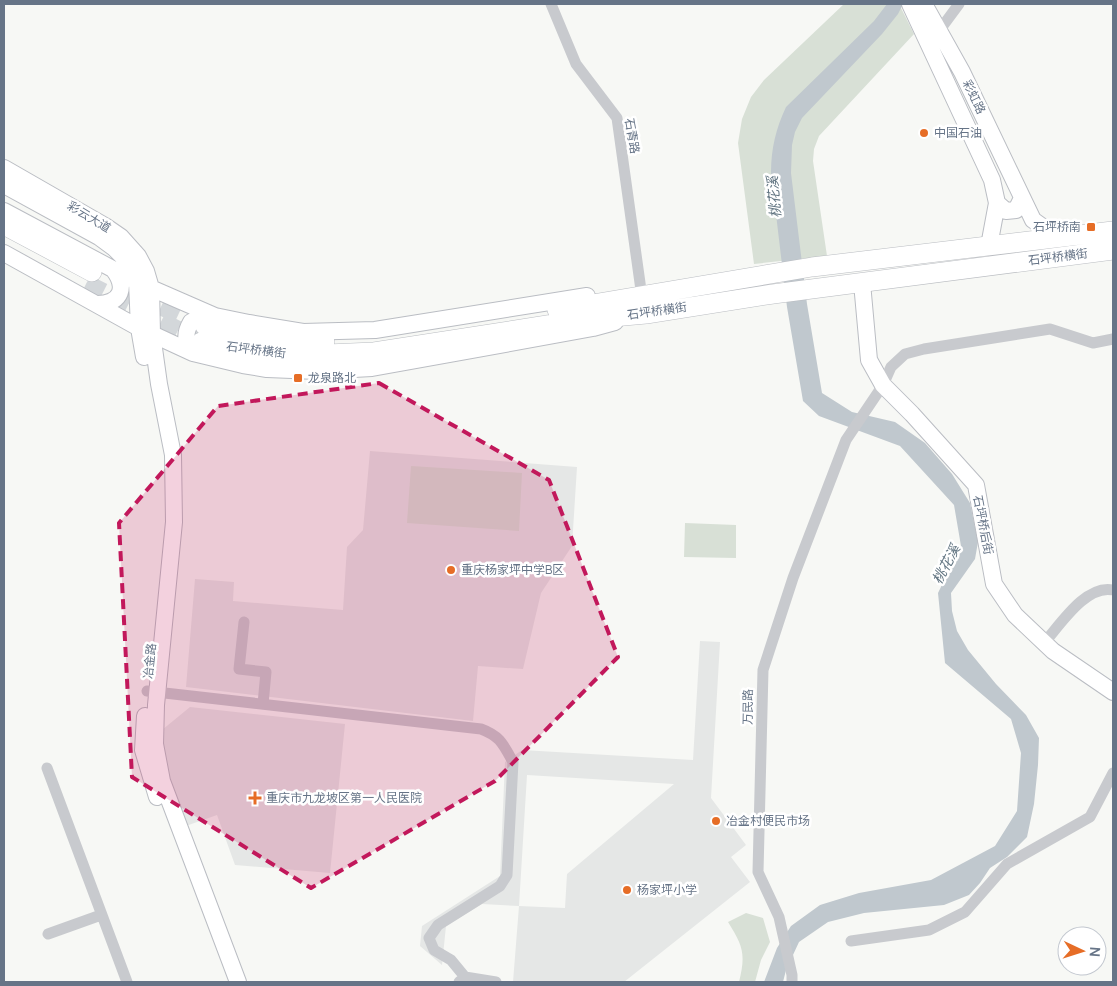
<svg xmlns="http://www.w3.org/2000/svg" width="1117" height="986" viewBox="0 0 1117 986" font-family="Manrope,'Noto Sans SC',sans-serif">
	<style>
		.built { fill: #e5e7e6; fill-rule: evenodd }
		.green { fill: #d8e0d6 }
		.water { fill: #c0c8ce }
		.lines { fill: none; stroke-linecap: round; stroke-linejoin: round }
		.primary-tunnel { stroke: #d3d7da; stroke-width: 19; stroke-dasharray: 19 9; stroke-linecap: butt }
		.secondary-casing { stroke: #babdc3; stroke-width: 18 }
		.primary-casing { stroke: #babdc2; stroke-width: 20 }
		.street { stroke: #c8cace; stroke-width: 11 }
		.secondary { stroke: #fff; stroke-width: 16 }
		.primary { stroke: #fff; stroke-width: 19 }
		.marked { fill: #c2185b; fill-opacity: 0.2; stroke: #c2185b; stroke-width: 4; stroke-dasharray: 10 6; stroke-linejoin: round }
		.poi-dot { fill: #e66d26; stroke: #fff; stroke-width: 2 }
		.labels { text-anchor: middle; stroke-width: 5; stroke-linejoin: round; paint-order: stroke }
		.street-label { font-size: 12px; fill: #667487; stroke: #fff }
		.poi-label { font-size: 12px; fill: #667487; stroke: #fff; text-anchor: start }
		.water-label { font-size: 14px; font-style: italic; fill: #627582; stroke: #fff }
	</style>
	<rect width="100%" height="100%" fill="#f7f8f5"/>
	<path class="built" d="M370,451L577,467L572,546L541,593L523,669L478,666L473,721L186,687L195,579L234,582L233,601L343,610L347,547L363,530Z
		M700,641L720,642L711,798L746,845L731,857L750,882L624,982H513L519,906L482,904L446,926L442,965L420,946L422,926L500,876L505,762L522,750L693,760ZM527,775L674,784L567,874L565,908L519,906Z
		M190,707L345,724L330,873L235,865L217,815L183,827L167,782L162,743V730Z"/>
	<path class="green" d="M844,4H899L914,34L819,136L814,149L813,161L827,256L754,264L738,143L742,119L751,97L764,80Z
		M411,466L522,473L519,531L407,523Z
		M685,523L736,525V558L684,557Z
		M746,913L763,918L770,942L761,960L755,982H739C746,954 743,946 728,922Z"/>
	<path class="water" d="M887,4H903L898,14L882,34L802,118L795,132L792,145L791,173L807,304L822,393L852,412L895,422L925,443L952,474L970,503L978,542L975,559L951,593L952,611L957,631L968,650L996,684L1026,715L1039,738L1038,765L1034,804L1027,837L1007,857L990,868L980,883L969,895L944,905L864,913L828,922L799,942L786,970L783,982H764L777,948L791,926L820,905L859,893L931,880L995,846L1017,811L1021,753L1011,719L945,663L938,593L961,546L954,505L900,446L819,416L803,401L787,307L771,172C771,149 776,128 786,107L874,21Z"/>
	<g class="lines">
		<path class="primary-tunnel" d="M86,284L201,342
			M136,294L205,326"/>
		<defs>
			<path id="secondary" d="M910,4L992,180L997,203L989,246
				M924,4L962,72L1033,220L1057,237
				M4,168L105,226L121,237L138,256L146,271L151,288L152,334L159,384L173,455L174,522L156,705L155,744L162,781L238,982
				M4,185L99,237L114,248L128,262L137,282L139,328L144,357
				M997,203L1006,211L1016,210L1022,198
				M4,211L137,282L215,316L249,323L303,332L375,330L587,296
				M4,253L139,328L193,353L243,365L267,369L317,371L372,368L593,328L615,322
				M862,283L869,360L883,385L912,414L976,485L994,584L1015,615L1053,651L1113,692
				M98,304C122,303 127,287 113,269
				M193,353C185,342 184,334 191,322L203,316H215
				M145,716L143,750L157,797"/>
			<path id="primary" d="M4,225L92,272
				M557,310L812,267L1113,231
				M205,326C244,334 285,343 325,342
				M201,342L246,352L304,355L374,352L579,320L646,314L773,294L1113,250"/>
		</defs>
		<use href="#secondary" class="secondary-casing"/>
		<use href="#primary" class="primary-casing"/>
		<path class="street" d="M551,4L576,64L617,118L641,290
			M939,31L959,4
			M244,622L239,669L266,672L263,704
			M1044,643C1060,625 1086,584 1113,590
			M147,691L481,729C500,736 503,744 513,762L507,875L500,886L438,925L429,938L434,950L451,960L465,977
			M47,768L127,982
			M48,934L101,915
			M851,941L929,930L965,912L1007,864L1090,817L1113,773
			M459,982L465,977L496,982
			M792,982V975L779,917L758,872L763,670L793,578L846,440L883,385L891,367L905,354L924,349L1050,329L1093,343L1113,339"/>
		<use href="#secondary" class="secondary"/>
		<use href="#primary" class="primary"/>
	</g>
	<path class="marked" d="M379,383L549,480L618,657L495,781L311,888L132,777L119,523L218,406Z"/>
	<g class="poi-dot">
		<circle cx="924" cy="133" r="5"/>
		<rect x="1086" y="222" width="10" height="10" rx="2.5"/>
		<rect x="293" y="373" width="10" height="10" rx="2.5"/>
		<circle cx="451" cy="570" r="5"/>
		<path d="M252.5 790.5h5v5h5v5h-5v5h-5v-5h-5v-5h5z"/>
		<circle cx="716" cy="821" r="5"/>
		<circle cx="627" cy="890" r="5"/>
	</g>
	<g class="labels">
		<g class="street-label">
			<text transform="translate(974 97) rotate(64)" y="4">彩虹路</text>
			<text transform="translate(632 136) rotate(80)" y="4">石青路</text>
			<text transform="translate(89 217) rotate(31)" y="4">彩云大道</text>
			<text transform="translate(1058 257) rotate(-7)" y="4">石坪桥横街</text>
			<text transform="translate(657 311) rotate(-8)" y="4">石坪桥横街</text>
			<text transform="translate(256 350) rotate(7)" y="4">石坪桥横街</text>
			<text transform="translate(983 525) rotate(79)" y="4">石坪桥后街</text>
			<text transform="translate(150 661) rotate(-84)" y="4">冶金路</text>
			<text transform="translate(748 707) rotate(-89)" y="4">万民路</text>
		</g>
		<g class="poi-label">
			<text x="934" y="137">中国石油</text>
			<text x="1081" y="231" text-anchor="end">石坪桥南</text>
			<text x="308" y="382">龙泉路北</text>
			<text x="461" y="574">重庆杨家坪中学B区</text>
			<text x="266" y="802">重庆市九龙坡区第一人民医院</text>
			<text x="726" y="825">冶金村便民市场</text>
			<text x="637" y="894">杨家坪小学</text>
		</g>
		<g class="water-label">
			<text transform="translate(774 197) rotate(-95)" y="5">桃花溪</text>
			<text transform="translate(946 564) rotate(-62)" y="5">桃花溪</text>
		</g>
	</g>
	<rect width="1117" height="986" fill="none" stroke="#667487" stroke-width="10"/>
	<g transform="translate(1082 951) rotate(94)"><circle r="24" fill="#ffffff" stroke="#c2c7cf"/>
	<path d="M0-4L9 19L0 12L-9 19Z" fill="#e66d26"/>
	<text y="-8" font-size="14" font-weight="bold" text-anchor="middle" fill="#667487">N</text>
	</g>
</svg>
